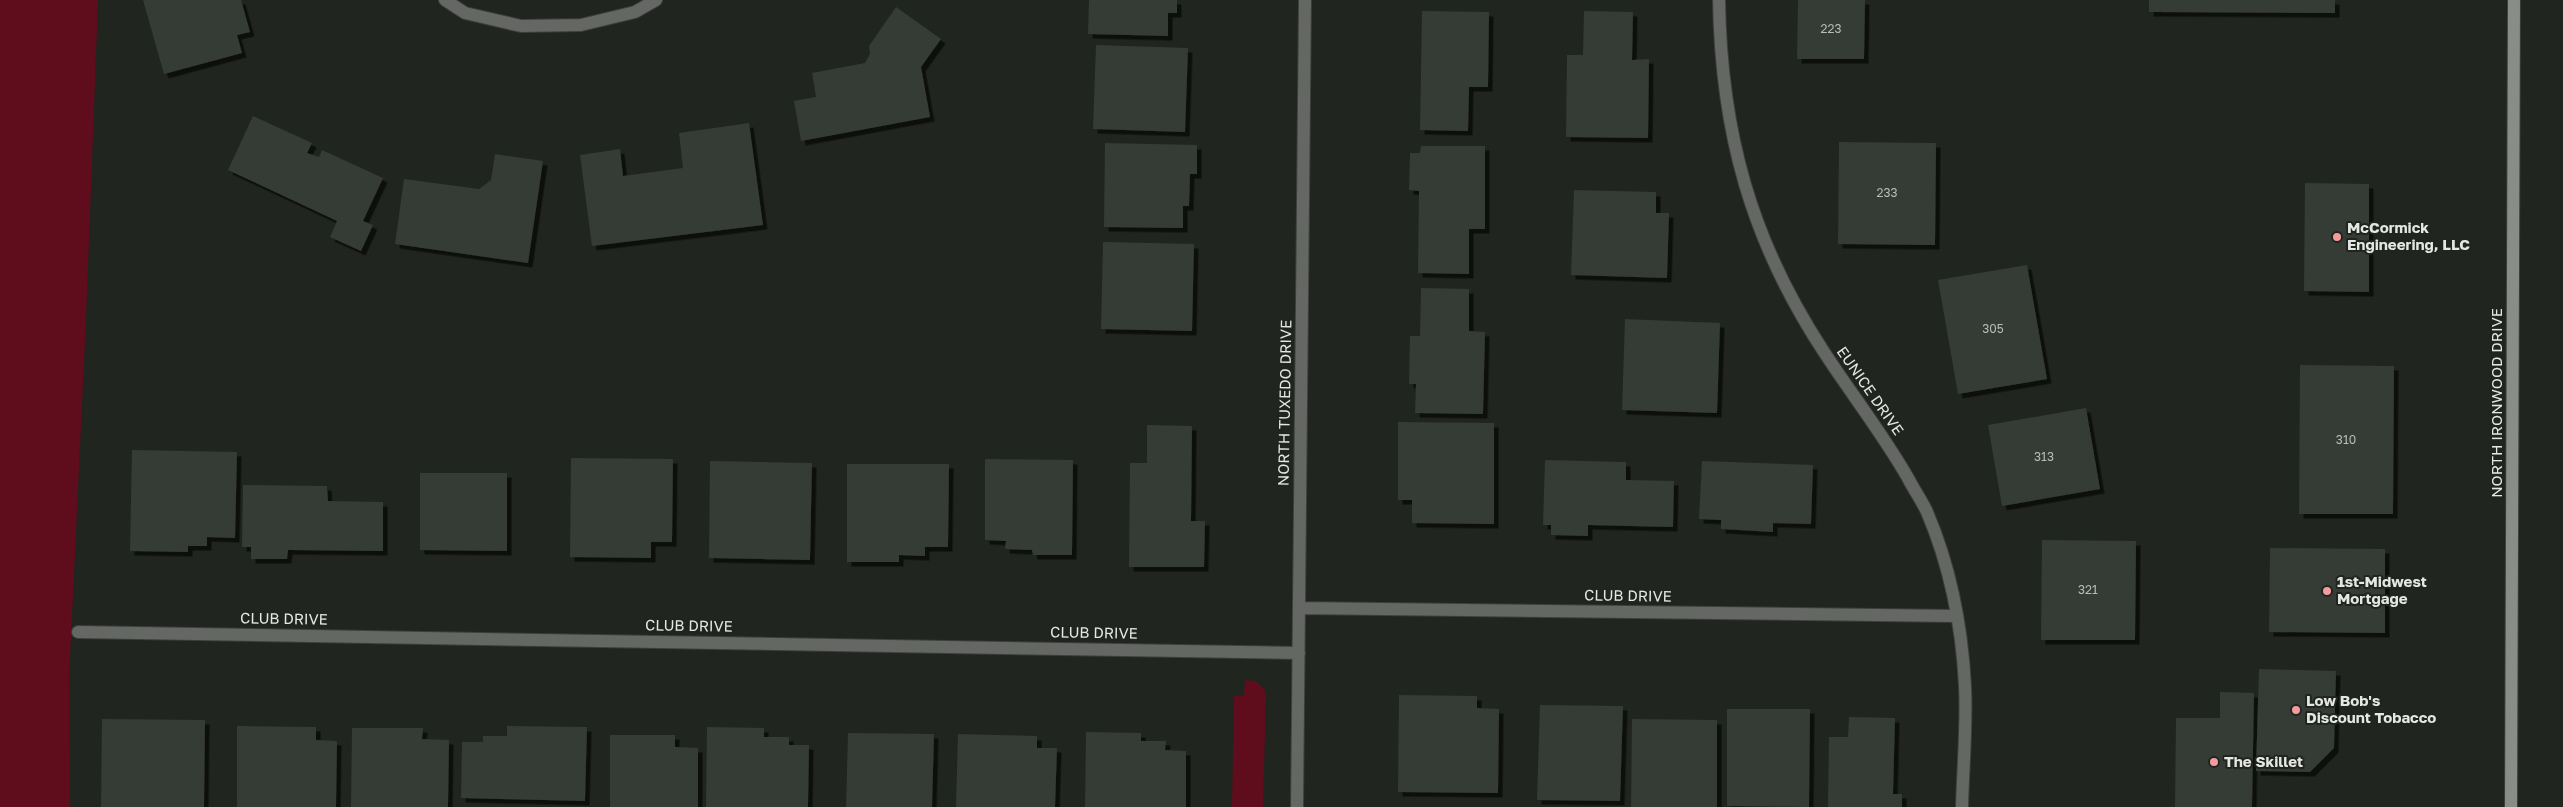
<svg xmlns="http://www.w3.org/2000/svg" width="2563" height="807" viewBox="0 0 2563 807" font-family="'Golos Text',sans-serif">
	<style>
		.green { fill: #5f0d1c }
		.building { fill: #353b34; filter: url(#shadow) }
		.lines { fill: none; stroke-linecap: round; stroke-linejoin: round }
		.minor-casing { stroke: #3b403a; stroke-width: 14 }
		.secondary-casing { stroke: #3b403a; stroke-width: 14 }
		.minor { stroke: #646763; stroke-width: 12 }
		.secondary { stroke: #888d87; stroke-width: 12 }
		.poi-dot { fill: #f59b9e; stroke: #20251f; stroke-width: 2 }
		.labels { text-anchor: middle; stroke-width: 4; stroke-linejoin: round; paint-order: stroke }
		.number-label { font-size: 12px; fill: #b8bcb7 }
		.poi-label { font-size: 15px; font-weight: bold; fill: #e4e7e3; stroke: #20251f; text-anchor: start }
		.street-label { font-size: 15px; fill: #e4e7e3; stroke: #20251f }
	</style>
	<defs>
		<filter id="shadow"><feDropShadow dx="4.5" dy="4.5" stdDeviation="0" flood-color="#0009"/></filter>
	</defs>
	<rect width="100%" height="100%" fill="#20251f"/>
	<path class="green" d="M0,0H98L86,319L69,678L70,807H0Z
		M1245,680L1256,681L1266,691L1263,807H1232L1234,696H1244Z"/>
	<path class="building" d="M143,0H241L250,32L237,35L242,53L164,74Z
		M1089,0H1177V13H1168V36L1088,34Z
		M1798,0H1865L1864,59H1797Z
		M2149,0H2335V13L2149,12Z
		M896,7L941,39L921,67L930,117L801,141L794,101L816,97L812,73L865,63L870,54L869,46Z
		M1422,11L1489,12L1488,87H1469L1468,131L1420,130Z
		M1584,11L1633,12L1632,60L1649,59L1648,138L1566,137L1567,55H1583Z
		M1096,45L1188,48L1185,132L1093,129Z
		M253,116L312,143L307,153L319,157L322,150L383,178L363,221L373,225L361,251L330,237L337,221L228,170Z
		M749,123L763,225L592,246L580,155L620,149L623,176L683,168L679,133Z
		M1839,142L1936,143L1935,245L1838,244Z
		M1105,143L1197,145V174H1190L1189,206H1183V228L1104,227Z
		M1421,146H1485V229H1469V274L1418,273L1419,191L1409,190L1410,153H1420Z
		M495,154L543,161L528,263L395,244L404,179L479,189L491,180Z
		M2305,183L2369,184V292L2304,291Z
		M1574,190L1656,192V213H1669L1667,278L1571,275Z
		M1103,242L1194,244L1192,331L1101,329Z
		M2027,265L2047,379L1958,394L1938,280Z
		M1421,288L1469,289V331L1485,332L1483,414L1415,413L1416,384H1409L1410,336H1420Z
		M1625,319L1720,323L1717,413L1622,410Z
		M2300,365L2394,366L2393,514H2299Z
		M2086,408L2100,489L2002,506L1988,425Z
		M1398,422L1494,423V524L1412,523V500H1398Z
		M1147,425L1192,426L1191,521H1205L1204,567H1129L1130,463H1147Z
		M132,450L237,452L235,538L207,537V546H188V552L130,551Z
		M571,458L673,459L672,542H651V558L570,557Z
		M985,459L1073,460L1072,555H1033L1032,550L1005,549L1006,541L985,540Z
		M1545,460L1626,462V480L1674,481L1673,527L1588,525V536L1551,535V525H1543Z
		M710,461L812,463L810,560L709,558Z
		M1702,461L1813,465L1811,524L1773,523V532L1721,529V520L1699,519Z
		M847,464H949L948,547H925V556L899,555V562H847Z
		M420,473H507V551L420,550Z
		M243,485L327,486L328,501L383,502V551L288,550L287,559H251V547H242Z
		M2042,540L2136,541L2135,640H2041Z
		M2270,548L2385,549V633L2269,632Z
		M2259,669L2336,671L2334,748L2310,772L2256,771Z
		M2220,692L2254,693L2252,807H2175L2176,718H2220Z
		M1399,695L1477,696V708L1499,709L1498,793L1398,792Z
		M1540,705L1623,706L1620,801L1537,800Z
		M1727,709H1810L1809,807L1727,806Z
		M1849,717L1895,718L1893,794H1902V807H1828L1829,737H1848Z
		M102,719L205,720L204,807H101Z
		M1632,719L1717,720V807H1631Z
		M237,726L316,727V740L337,741L336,807H237Z
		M507,726L587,727L585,801L461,798L462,742H483V736H507Z
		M707,727L764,728V737H789V745H809L808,807H706Z
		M352,728H423L422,739L449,740L448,807H351Z
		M1086,732L1141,733V741H1166L1165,750L1186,751V807H1085Z
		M848,733L934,734L932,807H846Z
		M958,734L1037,736V748H1057L1055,807H956Z
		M610,735H675V747L698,748V807H610Z"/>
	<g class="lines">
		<defs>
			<path id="minor" d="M445,0L465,13L521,26L581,25L635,12L656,0
				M1719,0C1721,132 1751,241 1824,352C1852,395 1883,434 1908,478C1914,490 1922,501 1927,512C1950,566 1962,628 1965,686C1967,726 1963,767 1962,807
				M1299,608L1956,616
				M78,632L1299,653
				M1297,807L1305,0"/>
			<path id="secondary" d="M2511,807L2514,0"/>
		</defs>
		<use href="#minor" class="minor-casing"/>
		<use href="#secondary" class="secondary-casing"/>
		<use href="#minor" class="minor"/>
		<use href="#secondary" class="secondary"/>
	</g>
	<g class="poi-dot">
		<circle cx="2337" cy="237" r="5"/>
		<circle cx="2327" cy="591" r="5"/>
		<circle cx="2296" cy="710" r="5"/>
		<circle cx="2214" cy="762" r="5"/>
	</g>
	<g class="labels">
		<g class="number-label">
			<text x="1831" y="33">223</text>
			<text x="1887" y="197">233</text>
			<text x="1993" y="333">305</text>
			<text x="2346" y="444">310</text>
			<text x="2044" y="461">313</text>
			<text x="2088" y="594">321</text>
		</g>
		<g class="poi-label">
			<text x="2347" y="233">McCormick<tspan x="2347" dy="17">Engineering, LLC</tspan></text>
			<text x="2337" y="587">1st-Midwest<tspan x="2337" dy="17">Mortgage</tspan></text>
			<text x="2306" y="706">Low Bob's<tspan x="2306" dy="17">Discount Tobacco</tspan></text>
			<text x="2224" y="767">The Skillet</text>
		</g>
		<g class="street-label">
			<text transform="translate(1870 391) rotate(55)" y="5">EUNICE DRIVE</text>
			<text transform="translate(1285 403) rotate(-89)" y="5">NORTH TUXEDO DRIVE</text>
			<text transform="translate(2497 403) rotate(-90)" y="5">NORTH IRONWOOD DRIVE</text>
			<text transform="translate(1628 596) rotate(1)" y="5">CLUB DRIVE</text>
			<text transform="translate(284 619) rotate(1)" y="5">CLUB DRIVE</text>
			<text transform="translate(689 626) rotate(1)" y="5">CLUB DRIVE</text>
			<text transform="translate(1094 633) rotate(1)" y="5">CLUB DRIVE</text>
		</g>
	</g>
</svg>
